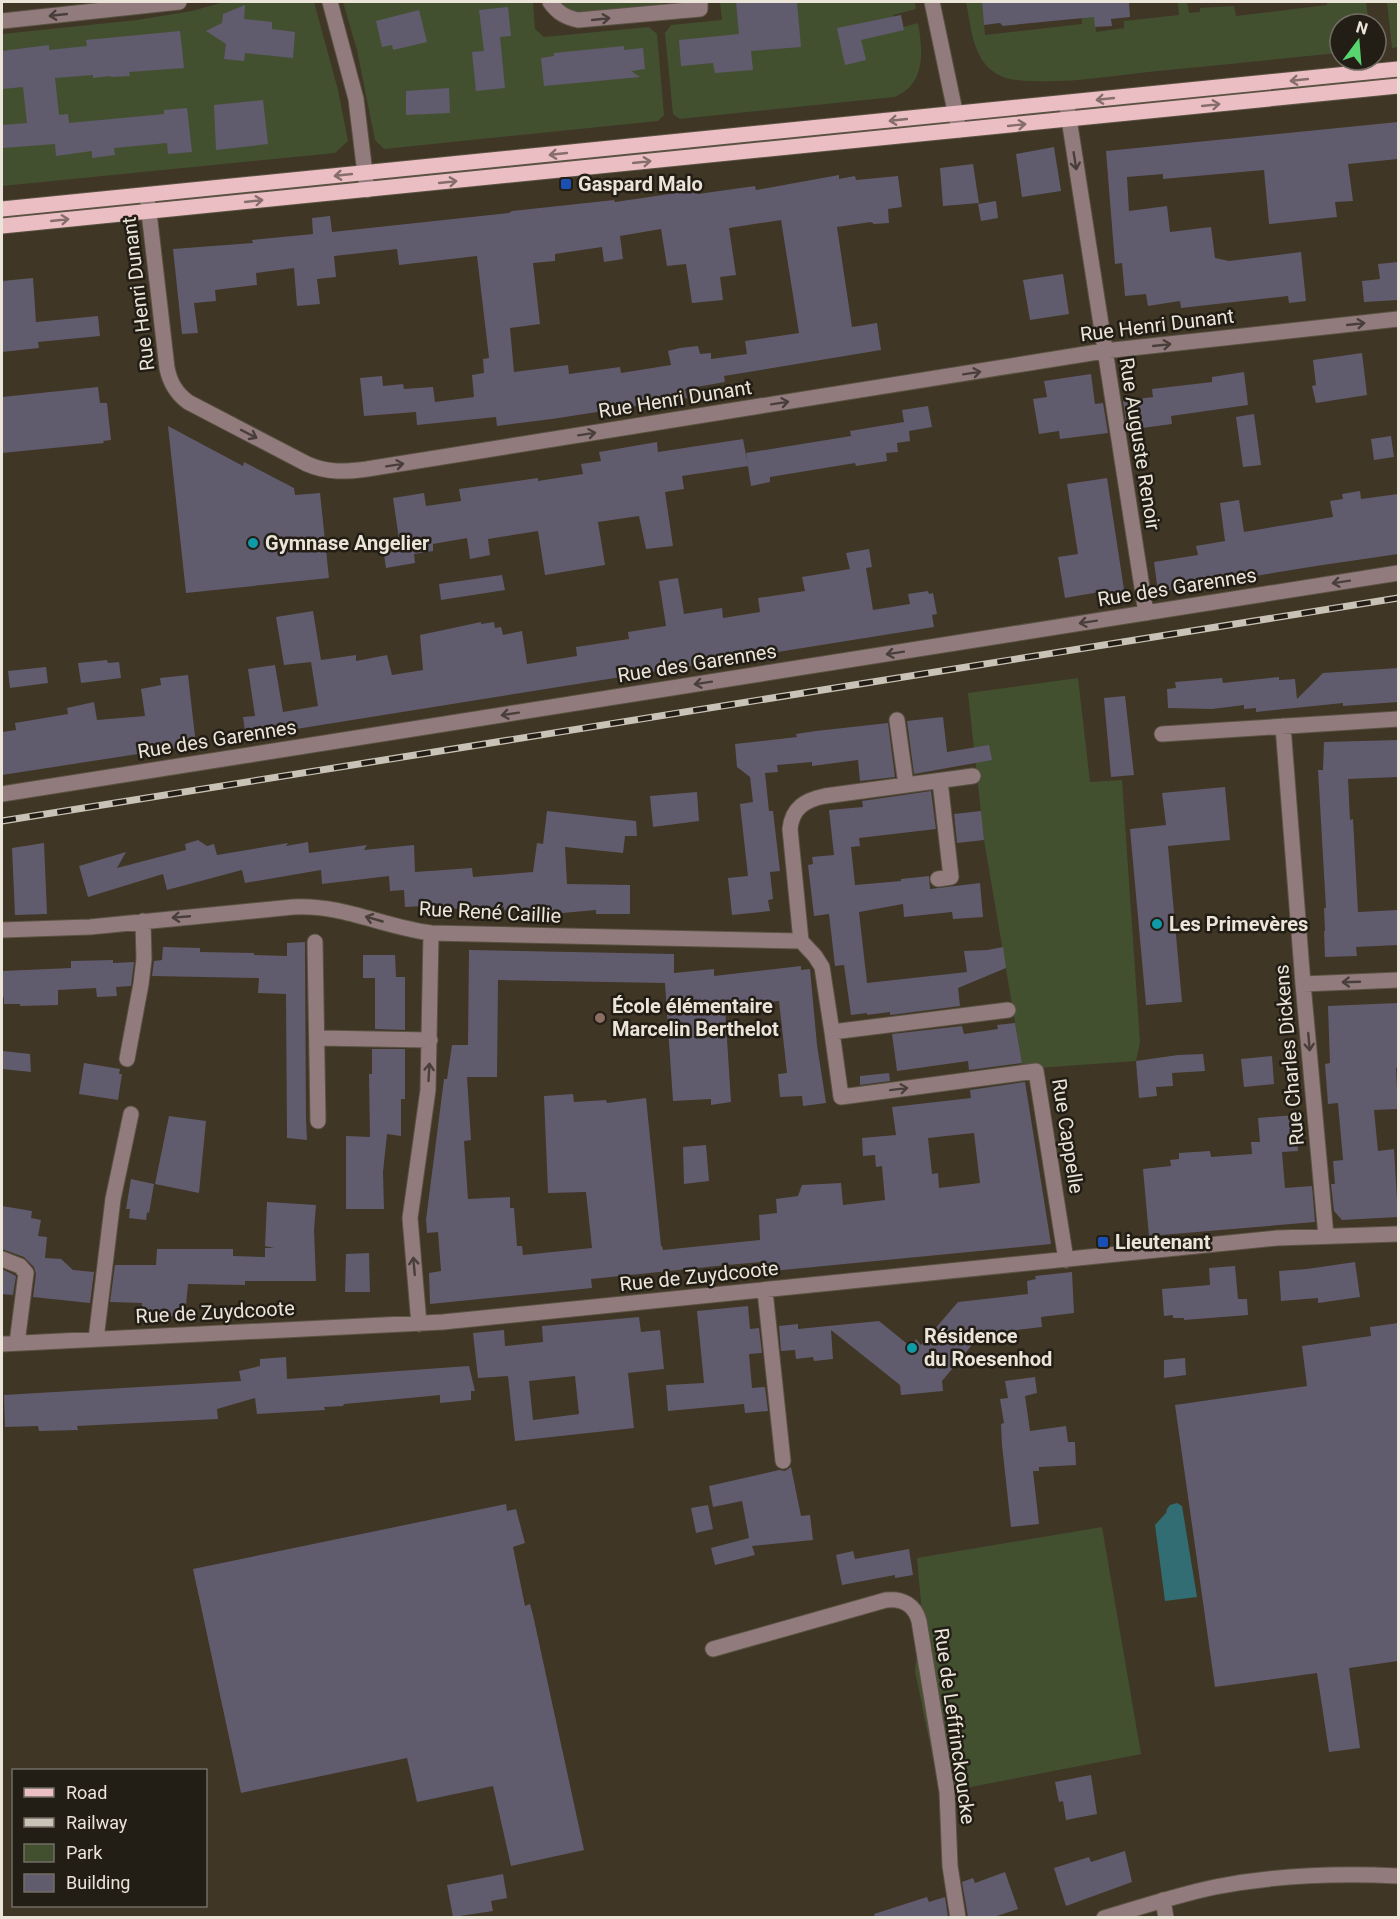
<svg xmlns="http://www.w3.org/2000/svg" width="1400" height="1919" viewBox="0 0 1400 1919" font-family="Roboto,sans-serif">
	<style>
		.green { fill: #435030 }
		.water { fill: #316d72 }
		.building { fill: #615b6e; fill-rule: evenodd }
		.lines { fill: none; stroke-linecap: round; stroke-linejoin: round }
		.minor-casing { stroke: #5a5242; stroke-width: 17 }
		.major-casing { stroke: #5a5242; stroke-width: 17 }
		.minor { stroke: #927b7d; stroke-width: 15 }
		.major { stroke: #ebbec3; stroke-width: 15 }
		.rail-casing { stroke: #c9c2b6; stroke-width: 7 }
		.rail { stroke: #221e16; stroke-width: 4.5; stroke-dasharray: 14; stroke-linecap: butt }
		.oneway { stroke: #493f3a }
		.oneway2 { stroke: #866e6c }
		.transit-dot { fill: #1a4fb4; stroke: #221e16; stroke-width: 2 }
		.culture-dot { fill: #0f9aa8; stroke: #221e16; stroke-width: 2 }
		.education-dot { fill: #8d6e63; stroke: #221e16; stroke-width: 2 }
		.labels { text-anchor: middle; stroke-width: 5; stroke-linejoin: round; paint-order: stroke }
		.poi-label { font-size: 20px; font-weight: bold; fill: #eae4d9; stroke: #221e16; text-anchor: start }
		.street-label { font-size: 20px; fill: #eae4d9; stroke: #221e16 }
	</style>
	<rect width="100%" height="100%" fill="#3f3625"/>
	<path class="green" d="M224,2H314L338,90L348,141L335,153L2,186V34L137,20L192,11Z
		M343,2H533L535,29L544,37L649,27L657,34L664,115L658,121L384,149L375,140L357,50Z
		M559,2H665L662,4L581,13L572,11Z
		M720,2H915L916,9L893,15L896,29L918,23C923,51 926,85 894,97L680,119L673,114L665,33L671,25L722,20Z
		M966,2H982L985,35L1082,24L1080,2H1093L1096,32L1124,28V21L1179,15L1178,2H1187L1189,13L1200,12V8L1234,6L1236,16L1327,5V2H1366L1369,24H1340V53C1276,59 1212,66 1148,72C1110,76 1071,83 1033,81C1021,81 1004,80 994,72C972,57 971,26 966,2Z
		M1387,2H1398V47L1392,48Z
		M1398,74V80L1176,102L1174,97Z
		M1078,678L1090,782L1122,780L1140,1042L1136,1061L1023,1069L984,840L968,693Z
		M1102,1527L1141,1754L940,1793L915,1671L922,1613L917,1558Z"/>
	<path class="water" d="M1177,1503L1182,1506L1197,1597L1165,1601L1155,1525L1166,1513L1167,1509L1170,1505Z"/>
	<path class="building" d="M736,2H797L801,47L751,51L753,70L715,73L713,63L681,66L679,40L739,34Z
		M982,2H1129L1130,17L1111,19L1112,26L1095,27L1094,17L1012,25L1003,26L1000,23L984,25Z
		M245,5L244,19L272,22V29L295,32L293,58L245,53L244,61L224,59L226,44L206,31L222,23L223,14Z
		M508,7L511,36L500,37L505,88L476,91L472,52L484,51L479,10Z
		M419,10L427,42L393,50L392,45L382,47L376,21Z
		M901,15L904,30L861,40L866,60L845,65L837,28Z
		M180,31L184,68L129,72L130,76L111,77V76L93,78V75L55,78L59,115L68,114L69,123L164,114V110L187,108L192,152L168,154L167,143L114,148L115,155L92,158V151L56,156L55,144L2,148V125L27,123L23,87L2,89V51L49,45V50L87,46L86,40Z
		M624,46V50L643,48L645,69L631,71L640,77L544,86L541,58L554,56V53Z
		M449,88L450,113L406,115V91Z
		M263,100L268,144L216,150L214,105Z
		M1398,122V159L1348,164L1353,201L1335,202L1337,217L1269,224L1264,170L1163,179V174L1127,177L1129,211L1167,206L1170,232L1211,227L1215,258L1229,261L1301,252L1306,301L1289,303L1288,296L1181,308L1180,301L1148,306L1146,294L1125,296L1122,263L1115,264L1106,151Z
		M1054,147L1061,191L1022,197L1016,154Z
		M973,164L979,203L943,206L940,168Z
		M839,175V179L855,176L856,180L898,176L902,207L888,209L889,223L874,224L871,222L837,227L852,327L877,323L881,350L724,376L725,382L685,389L687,398L552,419L497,426L496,417L417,425L416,412L364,416L360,378L382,376L383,386L403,384L404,389L433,387L435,402L474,397L472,375L484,373L483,359L489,358L477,256L399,265L397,249L334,256L336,277L317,279L320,304L297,306L294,268L256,273L257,285L215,290L216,301L194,303L198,333L182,334L173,249L253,243L252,240L313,234L312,218L330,216L332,232L509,213L512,211L614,200L615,202L697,190L698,194L755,186L756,190ZM781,220L799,333L745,341L747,354L711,359V353L700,354L698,346L680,348L668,351L671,365L621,373L620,367L569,374L568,365L514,372L510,328L540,324L533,263L555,261V254L602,247L604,262L623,259L620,236L661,229L667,266L686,264L692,303L723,300L720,277L736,275L729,228Z
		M996,201L998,218L981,221L978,204Z
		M1398,262V300L1364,302L1362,281L1380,279L1378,264Z
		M1063,274L1069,314L1030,320L1023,280Z
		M33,278L36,322L98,316L100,336L38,342L39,348L2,352V281Z
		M1362,353L1367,395L1316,403L1312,386L1316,385L1313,360Z
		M1244,372L1248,405L1171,416L1172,424L1127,430L1123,401L1153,397L1152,389L1212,382V377Z
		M1091,374L1095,404L1103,403L1108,433L1060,439L1059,431L1039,434L1033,399L1047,397L1044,381Z
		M98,387L100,403H107L111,440L103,441L104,443L2,453V397Z
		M928,406L932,427L909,431L910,441L897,443L898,452L886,453L887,461L856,466L855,463L770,477V482L751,486L746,453L851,436L850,431L904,422L902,410Z
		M1254,414L1261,465L1243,467L1236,417Z
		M168,426L243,466L244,462L294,488L295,495L320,493L329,578L186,593Z
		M1391,436L1394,457L1374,460L1371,439Z
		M743,439L748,466L682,476L684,489L665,492L673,546L646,549L639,516L598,522L605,565L545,575L538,531L488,539L490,555L470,559L467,538L433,544V551L414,554L415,563L386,568L383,548L400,546L393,498L424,493L426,506L461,501L459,489L538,478V481L583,474L581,464L601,461L599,452L657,442L658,452Z
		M1107,478L1125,596L1106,600L1105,591L1065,598L1058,557L1078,554L1067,484Z
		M1360,491L1361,499L1398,494V554L1316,566L1158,592L1154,562L1198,555L1196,546L1225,541L1220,503L1239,500L1244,532L1333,517L1330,501L1343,499L1342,494Z
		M869,549L872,567L866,568L873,610L910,604L908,594L928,591L929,594L933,593L937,614L932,615L934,627L246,737L243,717L255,716L248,669L275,665L283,712L318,706L311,662L284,665L276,617L313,611L321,660L356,655V661L387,655L392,675L423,670L420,635L481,622V624L494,622L495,628L501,627L503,635L522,631L527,664L577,656L576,647L629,639L628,632L666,626L659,581L678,578L684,614L722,608L723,618L760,612L758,598L805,591L802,577L850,569L846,553Z
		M502,575L505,590L441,600L439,584Z
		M107,660L108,663L119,662L121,678L81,683L78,663Z
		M46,667L48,683L10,688L8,671Z
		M1398,668V702L1343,706V703L1256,712V708L1244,709V705L1212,709L1168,708L1167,689L1176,688L1175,682L1222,678L1223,683L1279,677V680L1295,679L1297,699L1323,673Z
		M188,675L196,745L2,775V732L16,730L15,723L68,714L67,708L94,702L97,720L145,716L141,689L161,685L160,678Z
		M1125,696L1134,775L1111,777L1104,698Z
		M943,717L947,752L989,745L992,760L914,774L907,721Z
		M888,723L895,777L860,781L858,760L812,766V762L777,765L778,772L765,773L769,811H773L780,871L770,872L773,899L768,900L770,911L732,915L728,878L748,876L740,804L753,802L750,777L737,767L735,744L797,737L796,734L816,731Z
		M1398,740V777L1348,779L1350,820L1353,819L1358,912L1398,910V945L1356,947L1357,956L1325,957L1324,931H1325L1324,908H1326L1318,770H1323L1324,742Z
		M1225,787L1230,840L1168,846L1182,1002L1146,1005L1130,829L1166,825L1162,793Z
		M931,791L936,829L859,838L860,846L851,847L855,885L901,881V879L929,876L930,889L980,883L983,917L953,919L952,912L904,917L903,904L859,912L867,983L967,972L964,951L987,950L1003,947L1006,968L958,988L960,1006L890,1015V1012L867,1015V1013L851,1015L844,965L835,966L829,914L814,916L808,865L813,864L812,857L834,855L829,810L863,807L862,801Z
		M697,792L699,821L653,827L650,796Z
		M547,811L636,821L637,836H625L623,853L565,847L567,884L630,885V914H596V910L551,914V910L532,911V908L504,910V907L449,909V912L424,913V906L405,907L404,890L390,891L389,876L322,884L321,870L245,883L242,870L167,890L163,874L88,897L79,866L126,852L117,868L186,850L185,844L198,840L207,846L214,844L217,855L288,843L286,846L308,842L309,853L367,845L364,850L414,845L415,872L472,868L473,877L533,872L537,843L543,844Z
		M981,811L984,840L957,843L954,814Z
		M44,843L47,914L15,915L12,848Z
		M305,942L306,1120L307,1140L287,1138L286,994L258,993L259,978L152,976L154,961L162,960L163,947L200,948V952L254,953V955L287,956V943Z
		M469,950L674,954V973L714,969V976L801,966V970L810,969L817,1045L826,1103L803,1106L802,1096L780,1097L778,1074L787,1073L779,1001L725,1007L731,1102L711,1105V1099L673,1101L665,983L498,980L497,1077H467L471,1140L464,1141L468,1199L510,1197V1208H514L517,1246H522L523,1255L592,1248L586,1192L548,1193L544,1096L573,1094L574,1102L606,1100L607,1103L646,1098L661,1246H662L663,1250L760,1240L759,1215L777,1213L776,1199L798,1196L802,1185L841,1183L843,1205L885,1200L882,1166L876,1167L875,1155L863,1156L862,1138L896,1135L892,1107L971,1098L970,1090L1025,1082L1051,1244L761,1272V1262L727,1265L591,1279L592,1288L430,1304L429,1273L441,1271L438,1232L427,1233L426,1220L444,1079H447L452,1045H468ZM974,1133L980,1183L939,1188L938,1173L932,1174L928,1138Z
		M363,955H395L396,977H405V1030L375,1029V978H363Z
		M113,960V963L134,962L131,986L116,987L117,996L97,997L96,988L58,990V1005L20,1006V1004H4V997L2,998V971L71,968V961Z
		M1398,1003V1067L1396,1068L1398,1109L1374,1110L1378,1151L1394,1149L1398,1217L1342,1220L1334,1211L1331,1184H1335L1333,1161L1343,1160L1338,1103L1328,1104L1325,1064L1330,1063L1328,1006Z
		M1015,1023L1022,1063L969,1070L968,1061L897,1071L892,1034L962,1026L964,1034L998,1029L997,1025Z
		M372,1049H405V1099H401V1136L387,1134L383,1172L384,1209H346V1136L370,1137L369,1074H372Z
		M3,1051L30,1054L31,1072L2,1069Z
		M1203,1054L1205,1071L1172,1073L1173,1086L1156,1087L1157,1096L1139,1098L1136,1061L1178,1055Z
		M1272,1056L1274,1084L1244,1087L1241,1059Z
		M84,1063L120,1069L119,1074H122L118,1100L79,1094Z
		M889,1073L890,1081L860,1085V1076Z
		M1295,1115L1298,1151L1282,1152L1285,1188L1312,1186L1315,1222L1149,1236L1143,1169L1171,1166L1170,1160L1179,1159V1153L1210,1151L1211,1157L1252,1154L1251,1142H1260L1258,1118Z
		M169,1116L206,1121L199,1193L155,1184Z
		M706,1145L709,1181L684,1184L683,1147Z
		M131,1179L154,1184L149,1213L147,1212L146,1220L129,1218L130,1209H126Z
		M267,1202L316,1205L314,1230L316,1281H245V1285L188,1284L185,1316L141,1318L142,1303L110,1302L115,1265H156L157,1249H233V1256L265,1257V1248H274L265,1246Z
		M2,1206L32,1211L31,1218L41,1220L38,1236L47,1237L45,1258L61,1259L73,1270L94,1272L90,1303L33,1297L36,1274L34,1267L24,1257L2,1249Z
		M369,1253L370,1292H345L346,1254Z
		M1355,1262L1360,1297L1318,1303V1298L1281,1301L1279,1271L1307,1269Z
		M1235,1266L1238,1299H1247L1248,1315L1184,1320V1318H1173V1315L1164,1316L1162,1289L1210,1285L1209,1268Z
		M2,1269L16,1276L13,1295L2,1294Z
		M1072,1272L1074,1313L1041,1317L1042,1327L981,1334L942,1381L943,1391L901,1395L900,1385L831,1330L833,1359L814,1361L813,1357L796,1359L795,1350L781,1351L779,1326L798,1324V1329L879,1321L911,1347L916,1339L921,1345L958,1302L1028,1294L1027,1281L1036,1279L1035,1276Z
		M748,1306L750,1329L759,1328L762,1353L749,1354L752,1388L765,1387L768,1411L745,1413L744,1404L668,1411L666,1385L704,1383L697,1311Z
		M639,1317L641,1332L660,1330L664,1369L628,1373L634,1428L515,1441L508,1376L478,1378L473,1333L504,1330L505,1346L543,1342L542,1326ZM575,1376L579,1414L533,1420L529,1381Z
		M1398,1323V1661L1349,1668L1360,1748L1329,1752L1317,1673L1215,1687L1175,1405L1307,1386L1302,1346L1371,1336L1370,1327Z
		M286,1357L287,1379L469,1366L475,1391H471V1400L440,1403V1395L420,1397L344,1404L343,1406L324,1407L325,1410L257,1414L255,1398L217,1409L218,1419L77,1426L78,1430L39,1431L38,1426L5,1427L4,1395L241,1381L239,1371L260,1366V1359Z
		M1185,1358L1186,1375L1164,1378V1360Z
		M1035,1377L1037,1393L1025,1396L1030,1431L1066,1426L1068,1442H1075L1076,1465L1039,1467V1471H1033L1039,1524L1011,1527L1002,1445L1001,1424L1004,1423L1000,1399L1008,1398L1005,1381Z
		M791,1467L801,1516L810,1515L813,1540L752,1546L755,1555L715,1565L711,1548L749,1538L742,1501L713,1507L709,1486L779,1470L785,1471Z
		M506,1504L507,1511L516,1509L525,1543L513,1547L525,1606L530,1604L533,1615L584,1850L511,1866L493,1786L417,1802L407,1758L241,1793L193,1569Z
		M708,1505L713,1529L696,1533L691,1508Z
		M909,1549L913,1575L895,1578V1575L842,1585L836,1555L853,1551L855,1559Z
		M1091,1775L1097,1814L1066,1820L1063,1801L1059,1802L1055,1782Z
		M1125,1851L1132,1882L1066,1906L1054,1868L1089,1857L1091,1862Z
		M1005,1872L1018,1909L994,1917H968L962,1882L973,1878L975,1883Z
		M503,1874L507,1898L491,1901L493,1911L453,1917L447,1885Z
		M927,1897L929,1902L945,1897L948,1917H875L874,1914Z"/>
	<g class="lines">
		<defs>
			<path id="minor" d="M330,2L356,99L367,190
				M550,2C558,13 565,17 578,20L700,9V2
				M932,2L959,130
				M2,21L179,2
				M1067,106L1146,613
				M147,195L167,368C170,383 176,393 188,402L307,464C328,473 345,472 367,469L1104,351L1398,319
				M897,720L906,785
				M1283,726L1303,984L1326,1236
				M1162,734L1398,719
				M973,776L825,796C805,800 792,808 790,829L801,941L815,956L822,967L832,1032L1008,1010
				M2,794L1398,573
				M938,879L951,877L940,781
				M2,930L90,927L293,907C341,904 384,927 431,933L801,941
				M315,942L318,1121
				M1303,984L1398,980
				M832,1032L841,1097L1036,1071L1066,1260
				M317,1038L430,1040
				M127,1059L141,984L144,959L143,921
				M2,1259L20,1266L26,1273L17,1343
				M765,1291L783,1461
				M419,1324L410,1218L428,1090L431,933
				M96,1339L113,1199L131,1114
				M2,1344L443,1322L1277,1238L1398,1234
				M713,1649L886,1600C902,1598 915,1605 919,1621L947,1792L950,1866L958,1918
				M1163,1900L1166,1918
				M1104,1918C1141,1907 1177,1895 1215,1887C1276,1875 1337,1873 1398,1876"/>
			<path id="major" d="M2,209L1398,69
				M2,226L1398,86"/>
		</defs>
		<use href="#minor" class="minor-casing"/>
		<use href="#major" class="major-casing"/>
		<use href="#minor" class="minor"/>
		<use href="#major" class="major"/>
		<defs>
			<path id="rail" d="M2,821L1398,598"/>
		</defs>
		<use href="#rail" class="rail-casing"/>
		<use href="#rail" class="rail"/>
	</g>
	<defs><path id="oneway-shaft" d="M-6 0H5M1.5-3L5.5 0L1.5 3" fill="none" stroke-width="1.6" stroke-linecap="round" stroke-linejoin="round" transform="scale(1.5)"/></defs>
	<g class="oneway">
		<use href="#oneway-shaft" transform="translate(58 15) rotate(174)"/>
		<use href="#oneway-shaft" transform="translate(601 19) rotate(-6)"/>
		<use href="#oneway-shaft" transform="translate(1075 161) rotate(81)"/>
		<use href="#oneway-shaft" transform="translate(1356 324) rotate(-6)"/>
		<use href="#oneway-shaft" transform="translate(1162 345) rotate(-6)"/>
		<use href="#oneway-shaft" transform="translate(972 373) rotate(-9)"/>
		<use href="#oneway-shaft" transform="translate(780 403) rotate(-9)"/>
		<use href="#oneway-shaft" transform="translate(249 434) rotate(27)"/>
		<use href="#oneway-shaft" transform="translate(587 434) rotate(-9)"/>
		<use href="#oneway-shaft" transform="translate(395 465) rotate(-9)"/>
		<use href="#oneway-shaft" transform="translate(1341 582) rotate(171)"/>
		<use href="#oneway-shaft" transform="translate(1088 622) rotate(171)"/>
		<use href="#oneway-shaft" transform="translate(895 653) rotate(171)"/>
		<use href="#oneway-shaft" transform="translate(703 683) rotate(171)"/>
		<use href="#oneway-shaft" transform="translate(510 714) rotate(171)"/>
		<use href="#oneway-shaft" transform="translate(181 917) rotate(175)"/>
		<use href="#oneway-shaft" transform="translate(374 919) rotate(-164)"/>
		<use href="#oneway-shaft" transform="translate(1351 982) rotate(178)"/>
		<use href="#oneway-shaft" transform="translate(1309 1042) rotate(85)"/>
		<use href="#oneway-shaft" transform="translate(429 1072) rotate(-87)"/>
		<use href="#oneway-shaft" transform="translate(899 1089) rotate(-7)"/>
		<use href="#oneway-shaft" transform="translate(414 1266) rotate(-95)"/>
	</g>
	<g class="oneway2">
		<use href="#oneway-shaft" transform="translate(1299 80) rotate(174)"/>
		<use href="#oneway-shaft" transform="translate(1105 99) rotate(174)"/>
		<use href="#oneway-shaft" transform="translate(1211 105) rotate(-6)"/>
		<use href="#oneway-shaft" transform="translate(898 120) rotate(174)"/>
		<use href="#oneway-shaft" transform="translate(1017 125) rotate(-6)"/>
		<use href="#oneway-shaft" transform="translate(558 154) rotate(174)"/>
		<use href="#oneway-shaft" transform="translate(642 162) rotate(-6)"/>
		<use href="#oneway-shaft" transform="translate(343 175) rotate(174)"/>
		<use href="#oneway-shaft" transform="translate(448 182) rotate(-6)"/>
		<use href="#oneway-shaft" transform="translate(254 201) rotate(-6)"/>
		<use href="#oneway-shaft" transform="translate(60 220) rotate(-6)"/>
	</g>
	<g class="transit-dot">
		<rect x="560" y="178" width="12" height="12" rx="3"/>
		<rect x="1097" y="1236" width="12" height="12" rx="3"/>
	</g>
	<g class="culture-dot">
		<circle cx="253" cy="543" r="6"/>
		<circle cx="1157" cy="924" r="6"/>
		<circle cx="912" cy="1348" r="6"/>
	</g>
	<circle class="education-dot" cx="600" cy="1018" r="6"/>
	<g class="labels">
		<g class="poi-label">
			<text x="578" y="191">Gaspard Malo</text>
			<text x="265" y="550">Gymnase Angelier</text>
			<text x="1169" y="931">Les Primevères</text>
			<text x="612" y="1013">École élémentaire<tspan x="612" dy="23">Marcelin Berthelot</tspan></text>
			<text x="1115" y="1249">Lieutenant</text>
			<text x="924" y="1343">Résidence<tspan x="924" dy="23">du Roesenhod</tspan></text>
		</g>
		<g class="street-label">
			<text transform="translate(138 294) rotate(-97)" y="7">Rue Henri Dunant</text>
			<text transform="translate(1157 325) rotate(-7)" y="7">Rue Henri Dunant</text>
			<text transform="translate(675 399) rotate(-9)" y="7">Rue Henri Dunant</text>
			<text transform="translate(1140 444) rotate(81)" y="7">Rue Auguste Renoir</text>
			<text transform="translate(1177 587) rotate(-9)" y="7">Rue des Garennes</text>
			<text transform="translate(697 663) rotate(-9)" y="7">Rue des Garennes</text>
			<text transform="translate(217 739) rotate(-9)" y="7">Rue des Garennes</text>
			<text transform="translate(490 912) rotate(3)" y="7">Rue René Caillie</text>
			<text transform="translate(1289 1055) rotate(-95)" y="7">Rue Charles Dickens</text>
			<text transform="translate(1068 1136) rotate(81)" y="7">Rue Cappelle</text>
			<text transform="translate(699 1276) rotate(-6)" y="7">Rue de Zuydcoote</text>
			<text transform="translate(215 1312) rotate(-3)" y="7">Rue de Zuydcoote</text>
			<text transform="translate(955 1726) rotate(82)" y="7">Rue de Leffrinckoucke</text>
		</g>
	</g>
	<rect width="1400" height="1919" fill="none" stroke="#eae4d9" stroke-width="6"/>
	<rect x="12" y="1769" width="195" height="138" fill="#221e16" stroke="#726d64" stroke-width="1.5"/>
	<rect x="24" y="1788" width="30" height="9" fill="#ebbec3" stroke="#726d64" stroke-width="1.5"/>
	<text x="66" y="1799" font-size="18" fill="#eae4d9">Road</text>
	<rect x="24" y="1818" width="30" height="9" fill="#c9c2b6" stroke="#726d64" stroke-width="1.5"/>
	<text x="66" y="1829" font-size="18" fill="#eae4d9">Railway</text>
	<rect x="24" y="1844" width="30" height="18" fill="#435030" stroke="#726d64" stroke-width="1.5"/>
	<text x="66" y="1859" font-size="18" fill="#eae4d9">Park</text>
	<rect x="24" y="1874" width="30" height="18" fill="#615b6e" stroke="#726d64" stroke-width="1.5"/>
	<text x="66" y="1889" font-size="18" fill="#eae4d9">Building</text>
	<g transform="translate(1358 42) rotate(16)"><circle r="28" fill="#221e16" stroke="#726d64" stroke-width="1.5"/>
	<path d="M0-4.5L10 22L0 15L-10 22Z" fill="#59d56f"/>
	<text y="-9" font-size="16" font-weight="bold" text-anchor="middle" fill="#eae4d9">N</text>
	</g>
</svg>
